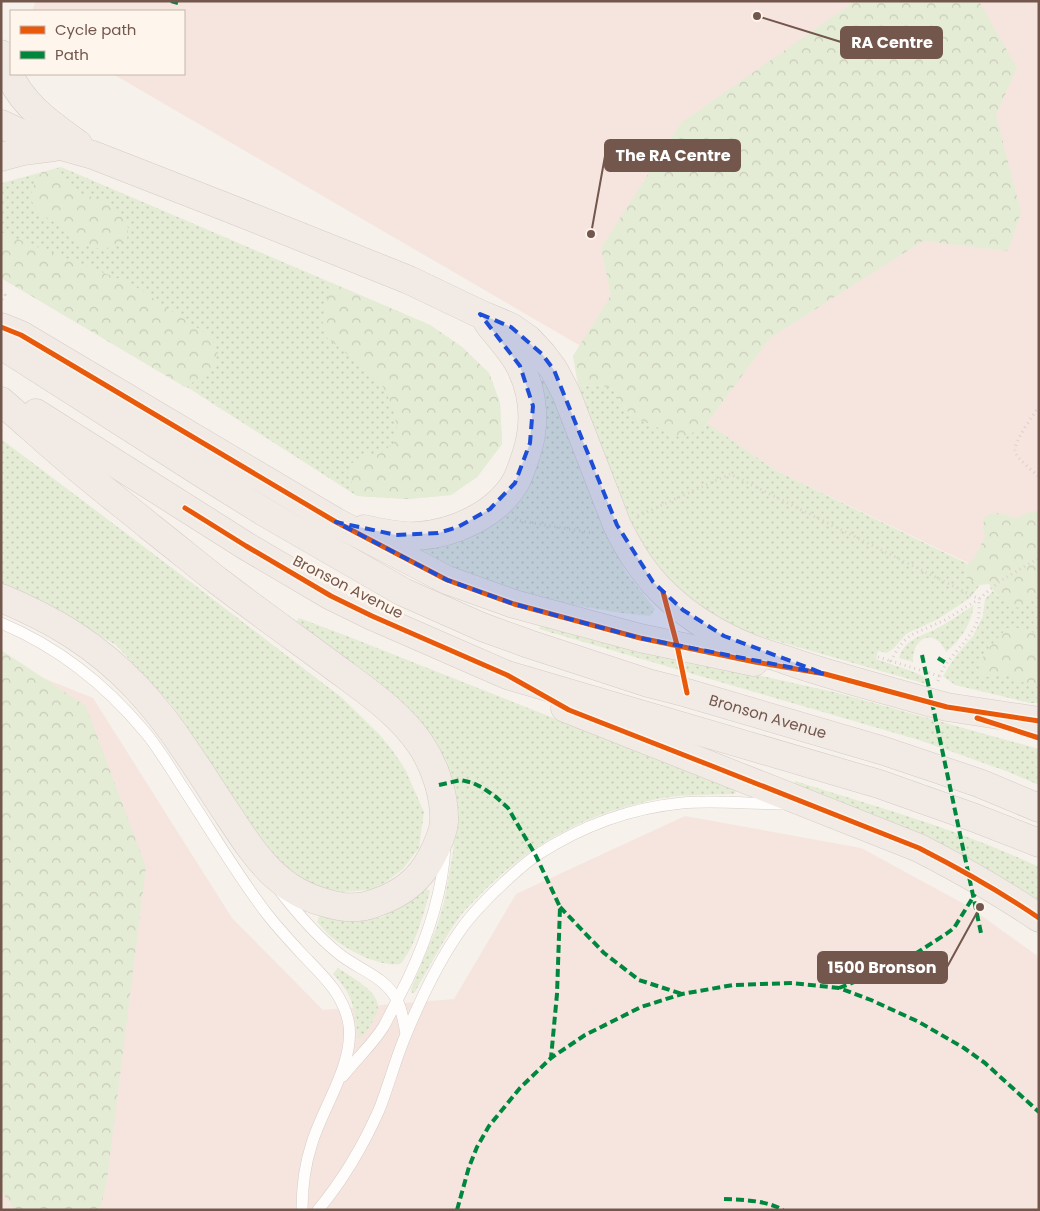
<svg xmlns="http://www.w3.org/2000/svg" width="1040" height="1211" viewBox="0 0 1040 1211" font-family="Poppins,sans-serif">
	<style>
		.commercial { fill: #f6e5df }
		.grass { fill: url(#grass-dots) }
		.forest { fill: url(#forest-crowns) }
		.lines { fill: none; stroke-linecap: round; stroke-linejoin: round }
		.service-casing { stroke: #d5cdc8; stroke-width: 12 }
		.trunk-casing { stroke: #d5cbc6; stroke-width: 29 }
		.path { stroke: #dad0ce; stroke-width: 3; stroke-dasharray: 1 4; stroke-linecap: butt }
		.service { stroke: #fefdfc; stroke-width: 11 }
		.trunk { stroke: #f1eae5; stroke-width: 28 }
		.quiet { stroke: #00873e; stroke-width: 4; stroke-dasharray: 8 4; stroke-linecap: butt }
		.cycleway-casing { stroke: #fef5ec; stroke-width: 8 }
		.cycleway { stroke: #e8590c; stroke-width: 5 }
		.marked { fill: #1d4ed8; fill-opacity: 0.2; stroke: #1d4ed8; stroke-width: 4; stroke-dasharray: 10 6; stroke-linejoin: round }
		.labels { text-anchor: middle; stroke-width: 5; stroke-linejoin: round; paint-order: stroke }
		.street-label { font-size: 15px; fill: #73564c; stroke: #fef5ec }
		.leader { fill: none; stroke: #73564c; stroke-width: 2 }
		.callout-dot { fill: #73564c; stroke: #fef5ec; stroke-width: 2 }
		.callout { fill: #73564c; stroke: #73564c; stroke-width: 2 }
		.callout-label { font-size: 16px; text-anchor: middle; font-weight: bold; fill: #fff }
	</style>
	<defs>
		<pattern id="grass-dots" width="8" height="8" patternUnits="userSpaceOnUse" patternTransform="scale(1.25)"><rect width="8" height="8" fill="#e5ecd6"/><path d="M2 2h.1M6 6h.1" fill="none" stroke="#c8ccb9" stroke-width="1.8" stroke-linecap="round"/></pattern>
		<pattern id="forest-crowns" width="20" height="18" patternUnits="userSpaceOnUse" patternTransform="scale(1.25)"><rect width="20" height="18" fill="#e5ecd6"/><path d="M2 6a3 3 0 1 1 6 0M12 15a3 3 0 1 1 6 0" fill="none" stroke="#c8ccb9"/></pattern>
	</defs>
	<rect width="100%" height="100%" fill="#f6f1eb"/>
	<path class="commercial" d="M36,1H1039V597L775,470L665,395L113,74H184V11H32Z
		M1,661L93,698L232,918L323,1010L454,999L516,894L685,816L861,848L968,906L1039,957V1210H1Z"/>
	<path class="grass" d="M61,167L430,325L462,347L489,373L500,403L502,444L477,477L451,495L408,499L357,496L176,380L1,278L2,183Z
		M545,379L561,415L611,542L627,574L655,609L650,616L621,613L562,603L484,582L419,557L421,548L439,547L464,539L487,528L538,382Z
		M578,385L611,387L631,416L704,427L707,423L775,470L968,564L965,567L967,578L980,585L970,598L938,619L906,634L894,648L887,653L878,651L876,659L914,672L929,679L926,684L732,628L691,602L660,575L638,541L624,510Z
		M1,439L180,574L341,697L379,734L393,751L405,769L424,812L419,848L403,869L386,882L370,890L342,892L318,888L300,877L270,854L243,815L171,704L116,645L55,609L1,583Z
		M993,591L998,597H1039V703H1030L955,685L943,676L955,657L973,636L983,616L985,599Z
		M974,605C971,624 961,640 946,652C935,627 912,637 913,662L899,658C906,637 921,637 938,628C950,621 962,613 974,605Z
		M299,618L347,636L735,790L736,792L734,794C710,795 687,794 663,798C654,799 645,802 637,804C576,818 522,851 479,896C473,902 466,909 461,915C443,939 431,965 416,990L415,992L412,993L411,989L436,929L444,902L453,852L455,815L452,788L295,624Z
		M542,621L694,661L838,693L1039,749V785L1006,771L919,740L539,629Z
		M795,781C877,807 961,830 1039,867V908L793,788Z
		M425,888L430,891C424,912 415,949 400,964C378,967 344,949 328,934C324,930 321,926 317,922L320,915L366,920L382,917L413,900Z
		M338,968C351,977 384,993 377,1012C377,1015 375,1017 374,1019C370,1026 367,1034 360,1038L358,1037C354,1008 354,996 333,974Z"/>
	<path class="forest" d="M855,1H979L1017,68L996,115L1021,212L1008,251L923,241L770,338L704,427L682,438L631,416L611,387L578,385L573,356L611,295L601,248L681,123Z
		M53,170L77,192L104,201L124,216L128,228L127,239L117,246L101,249L80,244L58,225L37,211L30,198L37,176L45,172Z
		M1,232L37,247L130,283L211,337L218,352L213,368L205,375L185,387L1,278Z
		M332,283L430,325L462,347L489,373L500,403L502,444L477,477L451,495L408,499L357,496L349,476V465L362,457L379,454L394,443L397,428L392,405L380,381L325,336L322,319Z
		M1039,510V597L1033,598L1020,608C1004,604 998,598 989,584L980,585L967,578L965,567L974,558L985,537L983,525L985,516C998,510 1003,514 1016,518L1030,512Z
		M1007,628H1023L1039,635V684L1036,686L1022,682L1006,673C995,677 990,679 979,674C978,655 996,641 1007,628Z
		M1,650L86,706L146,867L107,1180L100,1210H15L1,1191Z"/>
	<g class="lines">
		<defs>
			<path id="service" d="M1,623C58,647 106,685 145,732C160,750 172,771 185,791C212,832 237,875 267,914C278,928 290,941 302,954C322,975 344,994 349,1025C354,1064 323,1107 312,1143C305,1164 302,1187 302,1210
				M280,891C297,913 316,935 338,953C357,969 385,976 397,1000C402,1009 404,1024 406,1034
				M343,1076C356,1059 373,1044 384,1026C392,1011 399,996 407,981C427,939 443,893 445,846
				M318,1210C343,1180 363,1146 379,1110C389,1085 396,1057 407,1032C422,996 439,960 462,928C471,915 483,903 494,892C508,879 522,865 537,855C580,827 630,808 682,803C716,800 750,804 784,804"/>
			<g id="trunk">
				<path d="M1,54C2,60 5,66 8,72C22,105 50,124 78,144"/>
				<path d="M1,124L29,137L93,155L226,207L409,280L480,314L511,327L528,339L542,354L554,370L566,393L617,525C630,552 645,576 667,596C690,618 721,636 750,648C762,653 775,656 786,660C834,677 884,689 932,703L947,707L1039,721"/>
				<path d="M1,157L23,151L54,147"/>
				<path d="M1,327L21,335L336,522L447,580L514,604L640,638L754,662"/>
				<path id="s1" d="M1,345L203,474L264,512L403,592L482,627L529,644L648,683L687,693L884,751L979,783L1039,808"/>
				<path d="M1,401C31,427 60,454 91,479C110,495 130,510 149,526C172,544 195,563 218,581C256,610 295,638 333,666C365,690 399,712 421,745C435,766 445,796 444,822C443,836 430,862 421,873C409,888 393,897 375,903C358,910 342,908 326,903C276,890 254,854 227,813C213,792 200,771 186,751C171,728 154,706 136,687C96,645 54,620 1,598"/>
				<path d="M36,413L246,546L331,596L372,616L507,675L879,784L975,818L1039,843"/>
				<path d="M364,529C381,533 400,537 417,536C453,534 496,515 515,483C520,474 523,464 526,455C536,425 534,394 520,366C512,350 499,337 488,323"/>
				<path d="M565,708L919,848C960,869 1001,892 1039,918"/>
			</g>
		</defs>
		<use href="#service" class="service-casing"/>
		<use href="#trunk" class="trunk-casing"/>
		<path class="path" d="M1,291L5,295L2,300
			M1039,406C1034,414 1013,443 1015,451C1016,458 1033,471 1039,477
			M638,516L730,474L979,599
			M515,520L593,533
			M878,657L891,661
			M939,676L891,661L898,648L904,641L911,635L945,620L979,599
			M938,681C945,657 968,644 977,622C980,615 979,606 979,599L1000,581L1039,558"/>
		<use href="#service" class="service"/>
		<use href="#trunk" class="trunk"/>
		<path class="quiet" d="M171,1L178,3
			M922,655L981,933
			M938,658L946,663
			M439,785L461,780L473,783L483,788L496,797L508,808L536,856L560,907L557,994L551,1058
			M560,907L604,953L639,980L682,994
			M839,988L898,965L946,934L954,928L975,894
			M724,1199C744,1200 765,1200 783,1210
			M457,1210L469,1167L477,1147L489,1126L520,1088L551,1058L585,1035L641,1007L682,994L733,985L792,983L839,988L871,1000L919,1022L964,1048L985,1063L1039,1112"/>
		<defs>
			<path id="cycleway" d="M1,327L21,335L336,522L447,580L514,604L640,638L755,662L825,674L947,707L1039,721
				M185,508L246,546L331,596L372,616L507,675L569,710L712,766L919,848C960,869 1001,892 1039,918
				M663,592L677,645L687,693
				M977,718L1039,738"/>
		</defs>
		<use href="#cycleway" class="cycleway-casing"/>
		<use href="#cycleway" class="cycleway"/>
	</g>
	<path class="marked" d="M480,314L511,327L542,354L554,370L617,525L653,582L683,610L724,636L825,674L640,638L514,604L447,580L336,522L396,535L438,533L458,527L490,509L515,483L530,443L533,406L520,366Z"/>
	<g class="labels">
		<g class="street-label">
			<text transform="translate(348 587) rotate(27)" y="5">Bronson Avenue</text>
			<text dy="5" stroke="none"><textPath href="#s1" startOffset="858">Bronson Avenue</textPath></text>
		</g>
	</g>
	<path class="leader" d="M757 16L841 42M591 234L605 156M980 907L947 967"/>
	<g class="callout-dot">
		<circle cx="757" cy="16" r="5"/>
		<circle cx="591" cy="234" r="5"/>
		<circle cx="980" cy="907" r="5"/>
	</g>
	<g class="callout">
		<rect x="841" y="27" width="101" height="31" rx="5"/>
		<rect x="605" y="140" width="135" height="31" rx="5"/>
		<rect x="818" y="952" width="129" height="31" rx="5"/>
	</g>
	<g class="callout-label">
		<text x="892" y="48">RA Centre</text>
		<text x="673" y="161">The RA Centre</text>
		<text x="882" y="973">1500 Bronson</text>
	</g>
	<rect width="1040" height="1211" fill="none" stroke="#73564c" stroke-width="5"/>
	<rect x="10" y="10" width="175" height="65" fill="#fef5ec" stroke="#c6b5ac"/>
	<rect x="20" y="26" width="25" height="8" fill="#e8590c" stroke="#c6b5ac"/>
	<text x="55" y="35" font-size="15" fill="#73564c">Cycle path</text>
	<rect x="20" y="51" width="25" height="8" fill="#00873e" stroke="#c6b5ac"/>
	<text x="55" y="60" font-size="15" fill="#73564c">Path</text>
</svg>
